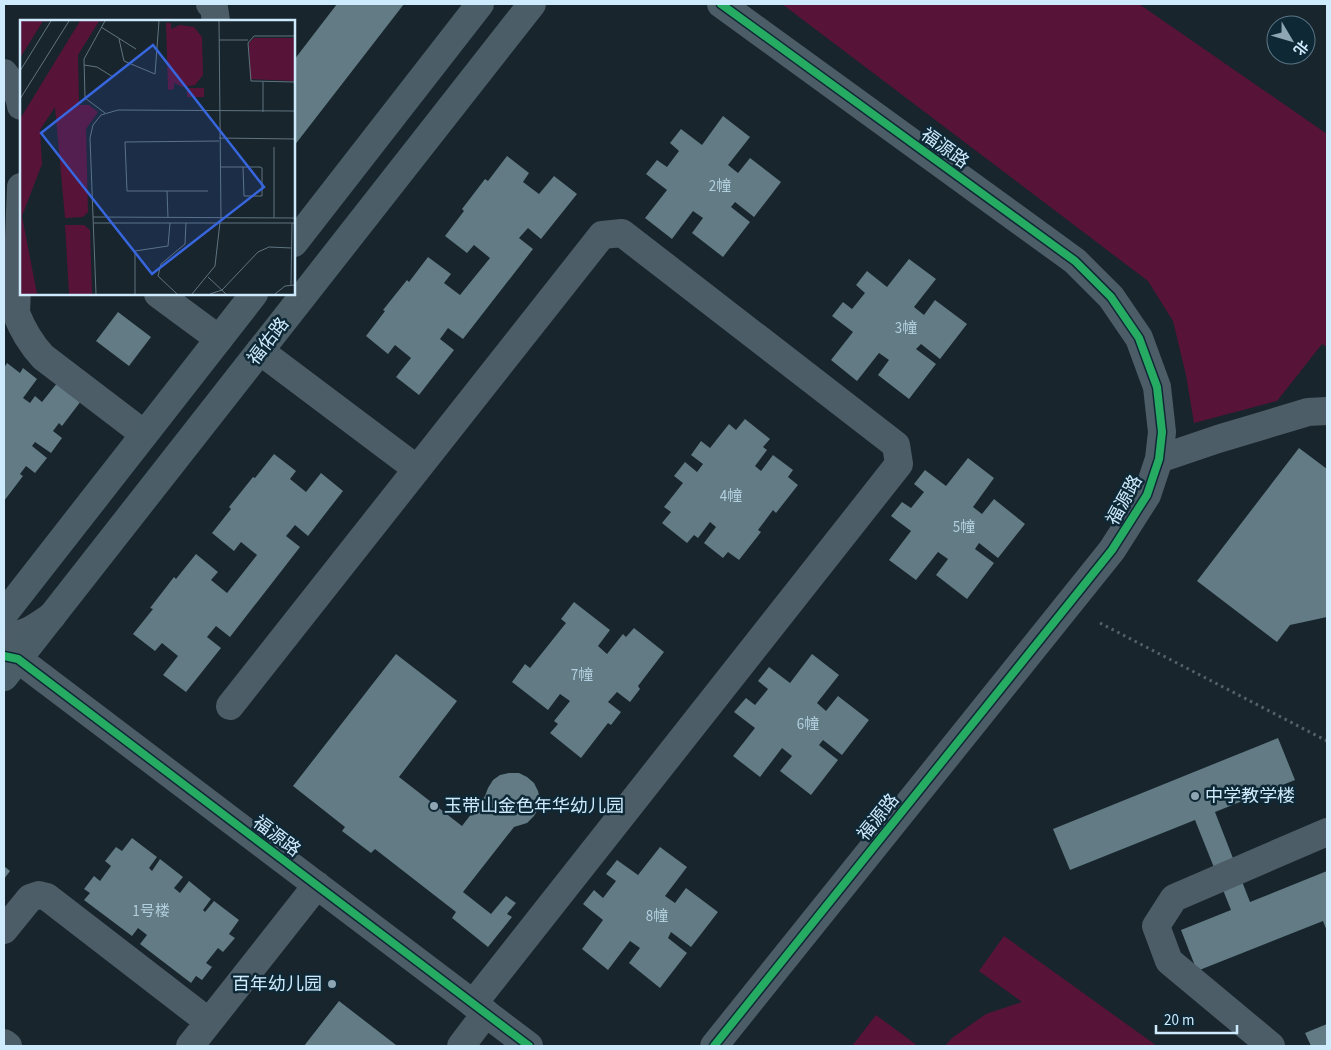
<svg xmlns="http://www.w3.org/2000/svg" width="1331" height="1050" viewBox="0 0 1331 1050" font-family="'Source Sans 3','Noto Sans SC',sans-serif">
	<style>
		.green { fill: #581338 }
		.building { fill: #627b84 }
		.lines { fill: none; stroke-linecap: round; stroke-linejoin: round }
		.path { stroke: #546169; stroke-width: 3; stroke-dasharray: 2.5 4; stroke-linecap: butt }
		.minor { stroke: #4d5d67; stroke-width: 28 }
		.major { stroke: #4b5e68; stroke-width: 28 }
		.cycleway-casing { stroke: #0f2836; stroke-width: 11 }
		.cycleway { stroke: #26ab63; stroke-width: 8 }
		.poi-dot { fill: #8ea6b4; stroke: #0f2836; stroke-width: 2 }
		.labels { text-anchor: middle; stroke-width: 5; stroke-linejoin: round; paint-order: stroke }
		.number-label { font-size: 15px; fill: #b2cfdf }
		.street-label { font-size: 18px; fill: #cdebfd; stroke: #0f2836 }
		.poi-label { font-size: 18px; fill: #cdebfd; stroke: #0f2836; text-anchor: start }
		.inset-road { fill: none; stroke: #607480; stroke-width: 1 }
		.view { fill: #3766de; fill-opacity: 0.15; stroke: #3766de; stroke-width: 2.5 }
		.inset-edge { fill: none; stroke: #cdebfd; stroke-width: 2.5 }
	</style>
	<rect width="100%" height="100%" fill="#18252d"/>
	<path class="green" d="M782,4H1139L1327,134V347L1322,344L1277,401L1194,423L1186,375L1173,321L1148,281Z
		M1004,936L1157,1046H945L952,1038L986,1014L1022,1002L979,971Z
		M876,1015L918,1046H852Z"/>
	<path class="building" d="M337,4H404L294,146V60Z
		M723,116L750,137L728,165L738,173L750,158L781,182L754,217L735,202L731,207L750,222L723,257L692,233L703,218L693,211L672,239L645,218L667,190L646,174L657,160L667,167L679,151L670,143L681,129L702,145Z
		M507,156L529,173L523,182L539,194L554,176L577,194L541,239L528,228L519,238L533,249L463,339L448,328L440,339L454,350L419,395L396,377L411,358L395,345L388,354L366,336L385,311L383,310L407,280L409,282L428,257L451,274L444,283L460,295L490,258L474,245L467,253L445,236L464,211L462,209L485,179L488,181Z
		M909,259L936,279L914,307L924,315L935,300L967,324L940,359L921,344L916,349L936,364L909,399L878,375L889,360L879,353L857,381L831,360L853,332L832,316L843,302L852,309L865,293L856,285L867,271L887,287Z
		M118,312L151,337L129,366L96,341Z
		M7,363L20,373L23,368L37,379L23,398L30,403L35,396L42,402L58,382L81,401L62,426L59,423L53,431L62,438L51,453L35,442L32,446L47,458L35,473L26,466L20,474L23,476L4,501V368Z
		M745,419L770,439L763,447L767,450L755,466L761,471L773,455L793,470L788,477L798,485L776,513L773,510L758,530L761,532L739,560L728,552L723,558L704,543L716,527L710,522L698,538L694,535L687,543L662,523L671,512L664,507L683,483L674,476L685,462L697,472L703,464L691,455L701,441L710,448L729,424L736,430Z
		M1299,448L1327,469V617L1290,625L1277,642L1197,581Z
		M274,454L296,471L290,479L306,492L321,473L343,491L308,536L295,525L286,536L300,547L230,637L216,626L207,637L221,648L186,692L163,675L178,656L162,643L155,651L133,634L153,609L150,608L174,577L176,579L196,554L218,572L211,580L227,593L257,555L241,542L234,551L212,533L231,509L229,507L253,477L255,478Z
		M968,458L994,478L973,507L982,514L994,499L1025,524L998,558L979,543L975,549L994,563L967,599L936,575L948,559L938,552L916,580L889,560L911,531L891,516L902,502L911,508L924,492L914,484L925,470L946,486Z
		M574,602L610,630L598,646L607,654L623,634L626,637L634,628L664,652L638,686L640,689L630,702L617,692L608,702L621,712L611,725L608,723L581,758L550,733L558,724L554,721L570,701L560,694L548,710L512,682L525,664L530,668L566,623L561,619Z
		M396,654L457,701L399,777L462,826L485,796L488,788L493,780L500,775L509,773H519L527,777L534,783L538,791L540,799L538,809L534,816L527,823L514,827L463,892L491,914L506,896L516,903L507,914L512,917L488,947L452,918L456,912L375,849L371,853L342,831L345,827L293,786Z
		M812,654L839,675L817,703L826,711L838,696L869,720L842,755L823,740L819,745L838,760L811,795L780,771L792,756L782,748L760,777L733,756L755,728L734,712L746,698L755,705L768,689L758,681L769,667L790,683Z
		M1278,738L1295,780L1215,812L1250,902L1327,871V931L1323,921L1197,971L1181,930L1231,910L1195,820L1070,870L1053,829Z
		M132,838L157,857L149,868L152,871L160,859L183,877L174,888L180,893L189,881L211,899L203,910L205,912L214,901L239,920L229,934L235,938L223,952L218,948L206,963L212,967L202,980L196,976L191,983L140,944L147,935L138,928L132,936L84,900L90,893L84,889L94,876L100,881L111,866L105,861L116,847L122,851Z
		M660,847L687,867L665,896L675,903L686,888L718,912L691,947L671,932L668,938L687,953L660,988L629,963L640,948L630,941L608,970L582,949L603,920L583,904L594,890L603,898L616,881L606,874L617,860L638,875Z
		M4,866L10,871L4,879Z
		M339,1001L396,1045L395,1046H304Z
		M1327,1024V1046H1311L1305,1033Z"/>
	<g class="lines">
		<path class="path" d="M1100,623L1327,741"/>
		<path class="minor" d="M210,4L214,8L216,21
			M4,73C12,82 19,93 21,106
			M21,187L16,313C23,331 30,343 43,357L144,434
			M158,294L219,339
			M260,351L417,469
			M1159,459L1218,439L1308,412L1327,411
			M4,636C25,636 35,628 52,616
			M4,656L18,659L529,1046
			M230,706L602,235L622,233L896,445L899,464L473,1004
			M4,930L30,898L39,895L47,897L209,1022
			M4,1043L8,1046
			M190,1046L317,885
			M461,1046L486,1013
			M714,1046L1112,550L1147,495L1159,459L1162,432L1157,387L1139,338L1111,297L1075,261L721,4
			M1271,1046L1169,961L1156,926L1174,898L1327,832"/>
		<path class="major" d="M294,243L480,4
			M4,614L254,294
			M4,677L532,4"/>
		<defs>
			<path id="cycleway" d="M4,656L18,659L529,1046
				M714,1046L1112,550L1147,495L1159,459L1162,432L1157,387L1139,338L1111,297L1075,261L721,4"/>
		</defs>
		<use href="#cycleway" class="cycleway-casing"/>
		<use href="#cycleway" class="cycleway"/>
	</g>
	<g class="poi-dot">
		<circle cx="1195" cy="796" r="5"/>
		<circle cx="434" cy="806" r="5"/>
		<circle cx="332" cy="984" r="5"/>
	</g>
	<g class="labels">
		<g class="number-label">
			<text x="720" y="191">2幢</text>
			<text x="906" y="333">3幢</text>
			<text x="731" y="501">4幢</text>
			<text x="964" y="532">5幢</text>
			<text x="582" y="680">7幢</text>
			<text x="808" y="729">6幢</text>
			<text x="151" y="916">1号楼</text>
			<text x="657" y="921">8幢</text>
		</g>
		<g class="street-label">
			<text transform="translate(945 148) rotate(36)" y="6">福源路</text>
			<text transform="translate(268 341) rotate(-52)" y="6">福佑路</text>
			<text transform="translate(1124 500) rotate(-61)" y="6">福源路</text>
			<text transform="translate(878 817) rotate(-51)" y="6">福源路</text>
			<text transform="translate(277 836) rotate(37)" y="6">福源路</text>
		</g>
		<g class="poi-label">
			<text x="1205" y="802">中学教学楼</text>
			<text x="444" y="812">玉带山金色年华幼儿园</text>
			<text x="322" y="990" text-anchor="end">百年幼儿园</text>
		</g>
	</g>
	<g transform="translate(20 20)">
		<rect width="275" height="275" fill="#18252d"/>
		<path d="M0,1H23L0,38ZM60,1H79L58,35L59,85H69L78,92L66,109L68,192L63,197L45,198L35,87L20,110L22,144L2,196L17,274H0V99ZM146,3H151V9L160,5L174,7L182,17L183,55L175,65L163,67L154,63V69L148,70ZM234,18H275V61L230,59L229,23ZM167,68H184V77H167ZM45,205H64L70,210L72,274H49Z" fill="#581338"/>
		<path class="inset-road" d="M199,1L201,199M81,7L116,29M275,16H234L228,23L231,61L275,62M99,19L104,41L135,54L139,1M199,20H228M64,45L77,47L93,57M0,51L31,1M243,62V92M0,79L49,1M85,93L65,78L64,39L85,1M199,118L275,119M254,127V198M200,147H240L242,148V176H224L223,147M147,171L148,198M188,171H107L105,122L199,121M73,197L275,198M74,203H275M188,257L206,274M271,265L272,203M76,274L70,118L73,105L81,95L98,90L275,91M115,274V231L148,226L150,203M157,274L138,256L141,244L165,224L166,203M172,274L195,246L200,202M190,274L202,270L238,232L249,227L272,228M255,274L265,266L275,265"/>
		<path class="view" d="M133,25L244,167L132,254L21,113Z"/>
		<rect width="275" height="275" class="inset-edge"/>
	</g>
	<rect width="1331" height="1050" fill="none" stroke="#cdebfd" stroke-width="10"/>
	<g transform="translate(1291 40) rotate(128)"><circle r="24" fill="#0f2836" stroke="#5b7686"/>
	<path d="M0-4L9 19L0 12L-9 19Z" fill="#8ea6b4"/>
	<text y="-8" font-size="14" font-weight="bold" text-anchor="middle" fill="#cdebfd">北</text>
	</g>
	<path d="M1156 1025v8h81v-8" fill="none" stroke="#cdebfd" stroke-width="2.5"/>
	<text x="1164" y="1025" font-size="15" fill="#cdebfd" stroke="#0f2836" stroke-width="4" paint-order="stroke">20 m</text>
</svg>
